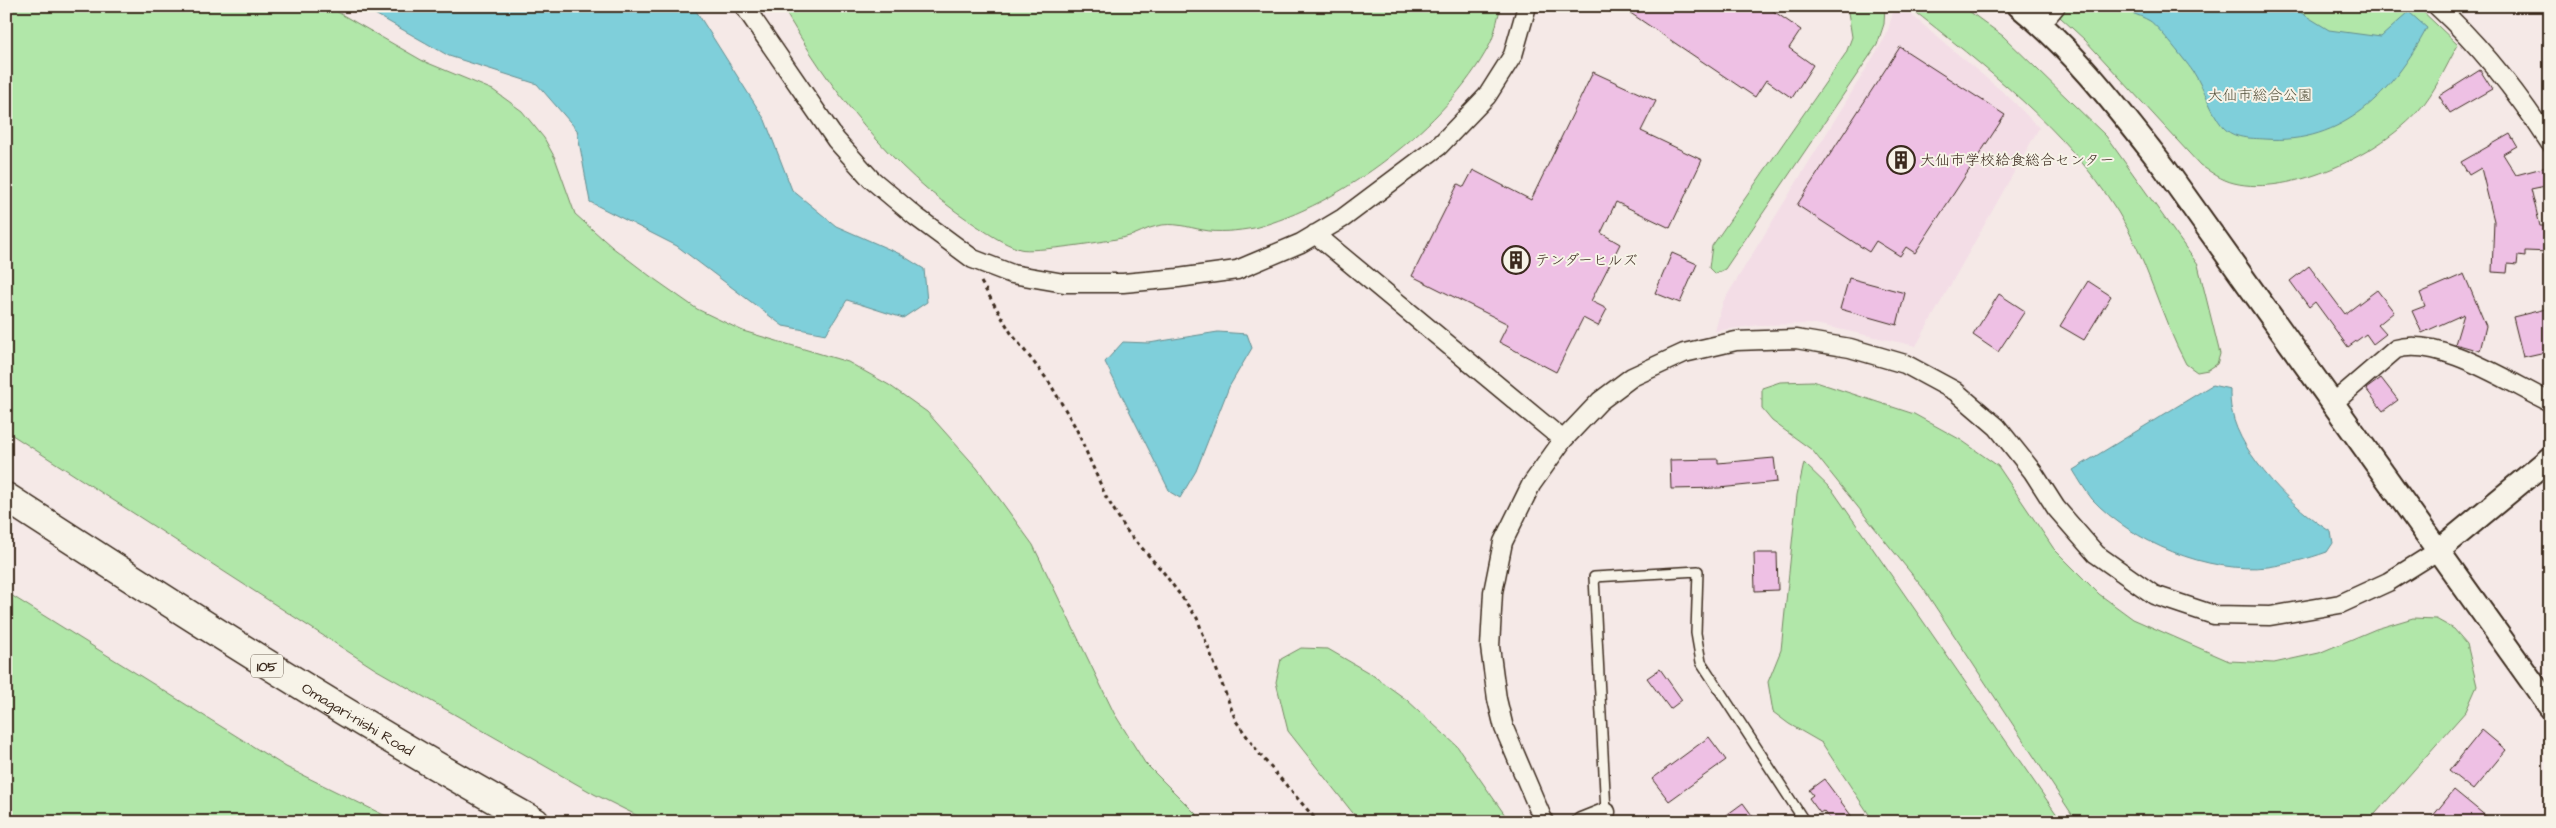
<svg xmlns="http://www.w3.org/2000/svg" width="2556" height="828" viewBox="0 0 2556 828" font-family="'Architects Daughter','Klee One',sans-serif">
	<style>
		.built { fill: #f3dde6 }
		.green { fill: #b1e7a9; stroke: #768864 }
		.water { fill: #7fcfda; stroke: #648d8f }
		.building { fill: #eec0e4; stroke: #3b2a1e }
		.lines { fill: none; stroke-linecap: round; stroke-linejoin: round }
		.service-casing { stroke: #3b2a1e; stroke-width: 12 }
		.minor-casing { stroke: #3b2a1e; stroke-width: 21 }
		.tertiary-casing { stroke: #3b2a1e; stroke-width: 26 }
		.motorway-casing { stroke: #3b2a1e; stroke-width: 31 }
		.path { stroke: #3b2a1e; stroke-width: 3; stroke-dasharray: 4 4; stroke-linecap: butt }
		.service { stroke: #f7f3e8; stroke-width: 9 }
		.minor { stroke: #f7f3e8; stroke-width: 18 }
		.tertiary { stroke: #f7f3e8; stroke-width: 22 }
		.motorway { stroke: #f7f3e8; stroke-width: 28 }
		.labels { text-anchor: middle; stroke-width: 4; stroke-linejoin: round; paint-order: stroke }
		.shield { fill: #f7f3e8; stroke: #73665b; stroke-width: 1 }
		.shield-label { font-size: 14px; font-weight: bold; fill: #3b2a1e }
		.park-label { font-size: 15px; fill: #53503a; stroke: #f7f3e8 }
		.poi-label { font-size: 15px; fill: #3b2a1e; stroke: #f7f3e8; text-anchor: start }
		.street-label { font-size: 15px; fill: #3b2a1e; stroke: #f7f3e8 }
	</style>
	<rect width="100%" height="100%" fill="#f5e9e7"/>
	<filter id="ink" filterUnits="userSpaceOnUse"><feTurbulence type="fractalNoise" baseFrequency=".02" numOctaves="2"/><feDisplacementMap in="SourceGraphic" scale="10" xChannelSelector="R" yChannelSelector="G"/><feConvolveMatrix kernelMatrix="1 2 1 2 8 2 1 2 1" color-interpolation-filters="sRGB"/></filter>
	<g filter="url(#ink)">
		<path class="built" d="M1895,6H1901L1947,45L2010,98L2039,128L1916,346L1815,324L1759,325L1715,331L1723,302L1877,51L1886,36Z"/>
		<path class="green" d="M6,6H327L423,61L493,90L522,111L544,138L555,158L575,214L612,247L650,276L697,309L743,331L848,362L889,385L927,412L977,468L1033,545L1114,713L1145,763L1204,822H650L594,794L375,669L6,431Z
			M782,6H1501C1497,19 1495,35 1489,46C1447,125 1340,206 1254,228C1238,231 1218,233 1203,230C1187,227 1173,222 1157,226C1146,228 1137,235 1126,237C1110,241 1032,253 1020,249C1003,244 986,232 971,222C891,169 829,89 782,6Z
			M1847,6H1885L1884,24L1877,45L1725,269L1715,274L1709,268L1712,246L1846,53L1852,37Z
			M1908,6H1962L2003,36L2106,136L2198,265L2220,354L2217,364L2208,370L2197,372L2186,364C2160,316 2147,258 2118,212C2066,129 1984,66 1908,6Z
			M2048,6H2417L2458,45C2446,66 2435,92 2419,110C2382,153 2290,197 2234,183C2221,180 2211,172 2200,165L2085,40Z
			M1813,381L1914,414L1961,440L1998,466L2054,549L2099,594L2133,619L2229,661L2274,663L2319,653L2376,629L2413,618L2436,619L2454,629L2467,644L2477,686L2466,711L2368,822H2077L1923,588L1812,450L1772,421L1762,409V388L1780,382Z
			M1804,463L1833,491L2062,822H1874L1822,743L1789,724L1773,712L1768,682L1781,650L1797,495Z
			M6,592L286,767L398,822H6Z
			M1301,648L1328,649L1371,674L1407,700L1457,746L1505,815L1513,822H1360L1288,731L1276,682L1281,659Z"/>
		<path class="water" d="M361,6H693L765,120L792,190L836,226L900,254L924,269L927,302L903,318L847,300L826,334L783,326L677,246L590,202L577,130L537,84L449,56Z
			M2111,6H2261L2266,9L2290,6L2329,30L2381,37L2409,12L2427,28C2393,92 2343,145 2265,139C2250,138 2234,139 2223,127C2210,111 2205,90 2194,73C2188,64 2158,26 2150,21C2138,14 2124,11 2111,6Z
			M1218,332L1247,334L1252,348L1229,387L1196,471L1180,498L1170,492L1105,362L1123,342L1149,343Z
			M2212,385L2230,389C2230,396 2230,404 2232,412C2240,455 2295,510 2331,532L2333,543L2327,552C2307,559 2288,564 2268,567C2208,574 2132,542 2092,499C2085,490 2079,480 2073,470Z"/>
		<path class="building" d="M1620,6H1766L1801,30L1789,48L1813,65L1792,98L1766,80L1755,97Z
			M1900,47L2005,115L1915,253L1906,247L1900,256L1876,241L1869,252L1797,205Z
			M2480,70L2492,89L2450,113L2439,96Z
			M1593,72L1656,101L1641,131L1702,160L1670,228L1616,202L1601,233L1620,244L1591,301L1607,309L1598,326L1583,318L1556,372L1499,342L1508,324L1412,276L1458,184L1464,187L1473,170L1531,200Z
			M2510,134L2517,146L2503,154L2516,175L2550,166V185L2531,189L2540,226H2550V252L2525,251V257L2518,256L2517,265L2508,264L2507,273L2492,272L2494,221L2481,168L2469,175L2461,162Z
			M1672,253L1697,264L1680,303L1655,293Z
			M2309,266L2345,314L2377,290L2394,312L2378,325L2386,334L2373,344L2366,334L2348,347L2315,302L2309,307L2290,281Z
			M2464,274L2486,326L2480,351L2455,344L2464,314L2422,333L2412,311L2425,306L2420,293Z
			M1849,278L1905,293L1897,325L1840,309Z
			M2088,281L2111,296L2084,340L2060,326Z
			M1999,294L2025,311L1998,352L1973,335Z
			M2550,308V351L2523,357L2513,317Z
			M2381,378L2398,400L2383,411L2366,389Z
			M1774,458L1777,482L1719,488L1671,489L1670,460L1718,459V463Z
			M1754,553H1777L1778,590L1755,591Z
			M1660,669L1682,700L1670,709L1647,678Z
			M2482,730L2506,750L2473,790L2449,771Z
			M1709,737L1726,760L1669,801L1652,779Z
			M1824,779L1856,822H1833L1823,811L1820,813L1809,798L1813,795L1809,790Z
			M2454,790L2493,822H2428Z
			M1743,803L1757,822H1717Z"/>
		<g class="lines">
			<defs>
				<path id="service" d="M1606,812L1594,577L1698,571L1696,633L1701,662L1805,822"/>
				<path id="minor" d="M744,6L836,140L871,179L915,216L973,259L1012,274L1064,283H1123L1178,278L1237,270L1301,243L1343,218L1439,146L1487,96L1513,55L1527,6
					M2437,6C2482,47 2517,92 2550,143
					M2041,24L2056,6
					M1315,234L1563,440
					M2332,404L2396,349C2440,336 2510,383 2550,402
					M1544,822L1504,728L1497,699L1490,647L1493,592L1503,542L1531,485L1563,440L1600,401L1632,377L1684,353L1736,341L1796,339L1850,348L1905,364L1955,391L1997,427L2033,472L2056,508L2096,554L2154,595L2214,615L2270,616L2340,604L2388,582L2439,550
					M1581,822L1606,812"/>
				<path id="tertiary" d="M2019,6C2075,51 2120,111 2164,167L2550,707
					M2439,550L2550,458"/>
				<g id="motorway">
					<path id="s1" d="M6,497C180,610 354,722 535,822"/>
				</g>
			</defs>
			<use href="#service" class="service-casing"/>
			<use href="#minor" class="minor-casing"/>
			<use href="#tertiary" class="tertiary-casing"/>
			<use href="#motorway" class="motorway-casing"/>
			<path class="path" d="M981,282L1011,333L1049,382L1076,428L1106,497L1127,531L1164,573L1197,618L1236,721L1261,756L1318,822"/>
			<use href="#service" class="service"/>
			<use href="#minor" class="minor"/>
			<use href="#tertiary" class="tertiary"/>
			<use href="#motorway" class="motorway"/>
		</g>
	</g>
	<defs>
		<symbol id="building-ring" viewBox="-11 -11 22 22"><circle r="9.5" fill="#f7f3e8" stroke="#3b2a1e" stroke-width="1.5"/><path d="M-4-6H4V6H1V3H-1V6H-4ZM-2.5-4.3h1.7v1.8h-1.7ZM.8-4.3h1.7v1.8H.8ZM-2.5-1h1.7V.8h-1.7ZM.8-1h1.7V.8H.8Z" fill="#3b2a1e"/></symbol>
	</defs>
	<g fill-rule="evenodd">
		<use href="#building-ring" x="1885" y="144" width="32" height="32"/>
		<use href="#building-ring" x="1500" y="244" width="32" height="32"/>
	</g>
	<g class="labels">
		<rect class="shield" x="251" y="654.5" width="32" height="23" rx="4"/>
		<g class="shield-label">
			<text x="267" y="671">105</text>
		</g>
		<g class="park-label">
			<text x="2260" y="100">大仙市総合公園</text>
		</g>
		<g class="poi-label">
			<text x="1920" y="165">大仙市学校給食総合センター</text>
			<text x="1535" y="265">テンダーヒルズ</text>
		</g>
		<g class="street-label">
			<text dy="5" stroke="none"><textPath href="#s1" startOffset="416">Omagari-nishi Road</textPath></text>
		</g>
	</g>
	<rect width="2556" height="828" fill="none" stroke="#f7f3e8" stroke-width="25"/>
	<rect x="12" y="12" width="2531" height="803" fill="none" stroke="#3b2a1e" stroke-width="2" filter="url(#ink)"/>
</svg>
